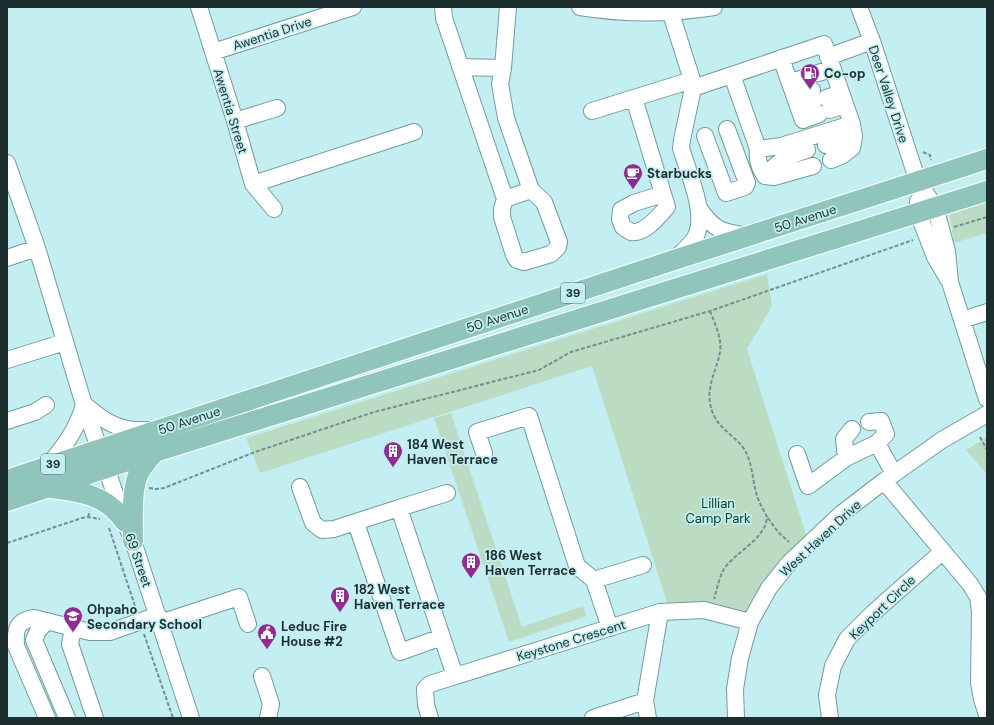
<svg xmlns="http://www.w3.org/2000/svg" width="994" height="725" viewBox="0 0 994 725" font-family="'DM Sans',sans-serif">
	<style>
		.green { fill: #bcdbc3 }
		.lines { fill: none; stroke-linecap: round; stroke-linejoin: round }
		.minor-casing { stroke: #729b9f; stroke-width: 18 }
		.major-casing { stroke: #fff; stroke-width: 22 }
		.path { stroke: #729093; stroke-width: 2; stroke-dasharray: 4 2; stroke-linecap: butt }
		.minor { stroke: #fff; stroke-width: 16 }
		.major { stroke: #90c5bb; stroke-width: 20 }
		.labels { text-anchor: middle; stroke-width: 3.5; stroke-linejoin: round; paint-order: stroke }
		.shield { fill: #c3eff3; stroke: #4f686a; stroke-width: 1 }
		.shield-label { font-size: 12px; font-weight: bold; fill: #1d2e2f }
		.street-label { font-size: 13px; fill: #1d2e2f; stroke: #c3eff3 }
		.poi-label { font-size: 13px; font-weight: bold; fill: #1d2e2f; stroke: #c3eff3; text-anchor: start }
		.park-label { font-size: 13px; fill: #073b1d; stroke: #c3eff3 }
	</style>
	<rect width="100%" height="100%" fill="#c3eff3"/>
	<path class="green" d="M987,200V233L954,243L949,212Z
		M767,274L772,306L747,349L809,544L750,622L670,612L592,366L260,473L246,438Z
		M451,413L522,627L583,606L587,616L509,642L434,418Z
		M987,437V474L966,450Z"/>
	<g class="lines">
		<defs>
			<path id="minor" d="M199,7L235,121L253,184L274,209
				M443,7L444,18L505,199L502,209V217L514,255L517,260L524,262L551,254L558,247L559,242L544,202L531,190L506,118L500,84L503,68L508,7
				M580,7C623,14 670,14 714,7
				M669,7L692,80L693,88L682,140L681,148C688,173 707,212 696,236C691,245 682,252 675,259
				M859,7L872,41L918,182L935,207L947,251L950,282L987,399
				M213,52L353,7
				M828,57L872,41
				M781,58L803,120L819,114
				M460,67L503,68
				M818,73L832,69
				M790,82L808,77
				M693,88L824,44L852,124L781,146L758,149L732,75
				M794,95L812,90
				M634,98L667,207C659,216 645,234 631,232C629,231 625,228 623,227L620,219L621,210L634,203L663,194
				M826,98L841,93
				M799,106L814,101
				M829,110L845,105
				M592,111L692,80
				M235,121L277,108
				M705,136L726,193L745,187L747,183L727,129
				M826,145L854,135
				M758,149C757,160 759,167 765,176L774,177L813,166
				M831,160L843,155L852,148L854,137L852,124
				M7,163L37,248L84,405L125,522L133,541L191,718
				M765,176C781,159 785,157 807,150
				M253,184L414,132
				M505,199L531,190
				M918,201V213L935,257L948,279
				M699,208C714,231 722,232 749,236
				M7,258L37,248
				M962,320L987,312
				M7,360L65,342
				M85,405C106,423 121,432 150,430
				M7,421L35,412L46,405
				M877,443L894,474
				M484,453L477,432L529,416L577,566L594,580L610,628
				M797,454L808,486L846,458L844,439L852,429
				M846,458L877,443L886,434L881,421L869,422
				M48,466C64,446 77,430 84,405
				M884,481L970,584L978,597L980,611L979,683L982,699L987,715
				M300,487L313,523L322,530L334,529L399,508
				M447,493L399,508L455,676
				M356,523L400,652L442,637
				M594,580L643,565
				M47,621L38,631L34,640L67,718
				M160,623L239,597L248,624
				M73,628L70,644L95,718
				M262,676L271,704L268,718
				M47,718L16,646C15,630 16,621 34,618L90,632H110L158,615
				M430,718L426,705L425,689L430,684L660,612L704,610L750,622
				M593,718L645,701
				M648,718L645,701L660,612
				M736,718L735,689L740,658L750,622L769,588L789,563L841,514L884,481L942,440L987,414
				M830,718L827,695L833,666L847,639L873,613L943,551"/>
			<path id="major" d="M7,480L674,260L987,159
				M52,488C83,492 106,495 125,522
				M7,501L155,452L987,191
				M133,541C133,521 131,493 138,475C142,466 149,459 155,452"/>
		</defs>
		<use href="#minor" class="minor-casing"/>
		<use href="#major" class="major-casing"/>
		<path class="path" d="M923,152L930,155L931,160
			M954,227L987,217
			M710,311C715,324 722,338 720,352C717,369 707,385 710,403C714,426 728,430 742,446C752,459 752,477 756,492C758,501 763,509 767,517C766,539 734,553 724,569C719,578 717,589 714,599
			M980,437L987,450
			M149,488L156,489L164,488L255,452L374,412L539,370L571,352L710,311L913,240
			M88,517L90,511
			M768,518L778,532L789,542
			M109,528L136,609
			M7,543L82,518L88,517L100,519
			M144,634L173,718"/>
		<use href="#minor" class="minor"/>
		<use href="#major" class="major"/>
	</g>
	<defs>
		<symbol id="fuel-pin" viewBox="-11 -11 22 30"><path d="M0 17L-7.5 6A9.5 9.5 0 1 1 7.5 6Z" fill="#922b90" stroke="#c3eff3"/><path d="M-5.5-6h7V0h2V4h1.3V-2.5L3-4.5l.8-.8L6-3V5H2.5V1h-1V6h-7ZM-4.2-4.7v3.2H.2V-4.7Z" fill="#fff"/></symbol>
		<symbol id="cafe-pin" viewBox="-11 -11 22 30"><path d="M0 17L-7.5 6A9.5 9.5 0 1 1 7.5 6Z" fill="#922b90" stroke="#c3eff3"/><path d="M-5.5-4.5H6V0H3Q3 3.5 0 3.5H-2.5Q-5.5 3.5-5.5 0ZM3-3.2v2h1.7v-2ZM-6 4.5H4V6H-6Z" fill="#fff"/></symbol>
		<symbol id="building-pin" viewBox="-11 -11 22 30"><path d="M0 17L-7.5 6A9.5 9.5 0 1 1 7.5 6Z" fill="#922b90" stroke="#c3eff3"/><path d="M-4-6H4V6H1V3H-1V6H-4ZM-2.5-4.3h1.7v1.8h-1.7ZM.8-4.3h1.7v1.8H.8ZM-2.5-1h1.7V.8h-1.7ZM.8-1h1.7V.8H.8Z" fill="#fff"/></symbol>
		<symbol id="school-pin" viewBox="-11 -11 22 30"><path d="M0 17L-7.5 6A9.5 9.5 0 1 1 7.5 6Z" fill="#922b90" stroke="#c3eff3"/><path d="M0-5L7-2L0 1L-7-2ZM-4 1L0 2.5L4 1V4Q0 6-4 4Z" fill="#fff"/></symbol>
		<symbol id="civic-pin" viewBox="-11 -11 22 30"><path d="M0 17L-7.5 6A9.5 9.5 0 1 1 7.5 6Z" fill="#922b90" stroke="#c3eff3"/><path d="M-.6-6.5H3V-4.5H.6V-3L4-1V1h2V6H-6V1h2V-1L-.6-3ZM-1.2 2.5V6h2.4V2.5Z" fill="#fff"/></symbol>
	</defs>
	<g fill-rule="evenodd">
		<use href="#fuel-pin" x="799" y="62" width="22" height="30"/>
		<use href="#cafe-pin" x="622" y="162" width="22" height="30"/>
		<use href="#building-pin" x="382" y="440" width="22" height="30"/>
		<use href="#building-pin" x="460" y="551" width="22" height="30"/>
		<use href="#building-pin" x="329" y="585" width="22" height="30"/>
		<use href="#school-pin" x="62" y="605" width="22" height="30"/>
		<use href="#civic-pin" x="256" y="622" width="22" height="30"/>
	</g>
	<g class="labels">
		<g class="shield">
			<rect x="561" y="283" width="24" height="20" rx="3"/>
			<rect x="41" y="454" width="24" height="20" rx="3"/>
		</g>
		<g class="shield-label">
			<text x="573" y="297">39</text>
			<text x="53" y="468">39</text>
		</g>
		<g class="street-label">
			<text transform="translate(272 33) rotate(-18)" y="5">Awentia Drive</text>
			<text transform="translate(889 94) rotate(72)" y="5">Deer Valley Drive</text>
			<text transform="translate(231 111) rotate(73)" y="5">Awentia Street</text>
			<text transform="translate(805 218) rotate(-18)" y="5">50 Avenue</text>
			<text transform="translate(497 318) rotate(-18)" y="5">50 Avenue</text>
			<text transform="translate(189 420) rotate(-18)" y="5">50 Avenue</text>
			<text transform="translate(820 538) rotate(-43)" y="5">West Haven Drive</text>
			<text transform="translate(139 560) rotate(71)" y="5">69 Street</text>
			<text transform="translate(882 607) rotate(-44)" y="5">Keyport Circle</text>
			<text transform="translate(571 640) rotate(-17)" y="5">Keystone Crescent</text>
		</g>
		<g class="poi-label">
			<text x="824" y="78">Co-op</text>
			<text x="647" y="178">Starbucks</text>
			<text x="407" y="449">184 West<tspan x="407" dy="15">Haven Terrace</tspan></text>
			<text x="485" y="560">186 West<tspan x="485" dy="15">Haven Terrace</tspan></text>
			<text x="354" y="594">182 West<tspan x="354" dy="15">Haven Terrace</tspan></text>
			<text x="87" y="614">Ohpaho<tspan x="87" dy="15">Secondary School</tspan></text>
			<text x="281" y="631">Leduc Fire<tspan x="281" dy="15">House #2</tspan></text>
		</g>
		<g class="park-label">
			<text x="718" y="508">Lillian<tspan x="718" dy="15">Camp Park</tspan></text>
		</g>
	</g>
	<rect width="994" height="725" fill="none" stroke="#1d2e2f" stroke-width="16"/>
</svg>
